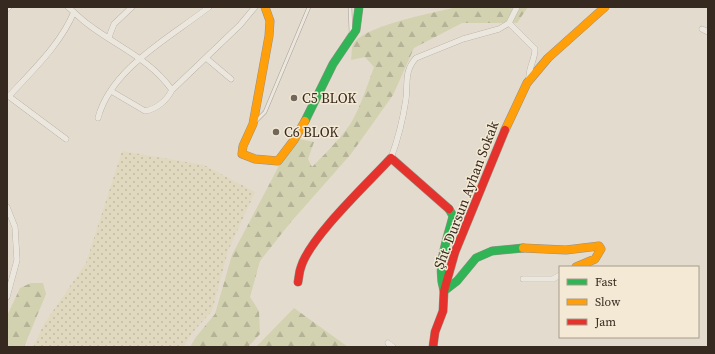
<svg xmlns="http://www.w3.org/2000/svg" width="715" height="354" viewBox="0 0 715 354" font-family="'Source Serif 4',serif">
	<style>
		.farmland { fill: url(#farmland-dots) }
		.forest { fill: url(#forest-firs) }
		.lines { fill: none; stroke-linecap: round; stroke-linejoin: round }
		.lane-casing { stroke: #a8a096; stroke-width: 4 }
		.street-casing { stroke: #a8a096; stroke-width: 6 }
		.fast-casing { stroke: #989086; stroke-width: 9 }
		.slow-casing { stroke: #989086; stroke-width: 9 }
		.jam-casing { stroke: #989086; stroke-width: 9 }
		.lane { stroke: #ece7de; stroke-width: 3 }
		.street { stroke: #ece7de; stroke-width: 5.5 }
		.fast { stroke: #30b455; stroke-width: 8 }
		.slow { stroke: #ff9f0a; stroke-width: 8 }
		.jam { stroke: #e5322d; stroke-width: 8 }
		.poi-dot { fill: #73675c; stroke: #f3e9d4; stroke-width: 1.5 }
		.labels { text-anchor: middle; stroke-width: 3; stroke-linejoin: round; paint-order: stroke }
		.poi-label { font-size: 14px; fill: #36291f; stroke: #f3e9d4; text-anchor: start }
		.street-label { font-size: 14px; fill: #36291f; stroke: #f3e9d4 }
	</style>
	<defs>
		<pattern id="farmland-dots" width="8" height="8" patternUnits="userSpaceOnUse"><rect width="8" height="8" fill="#e1d9bf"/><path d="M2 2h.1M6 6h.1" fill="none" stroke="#c2baa4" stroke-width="1.8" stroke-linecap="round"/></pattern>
		<pattern id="forest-firs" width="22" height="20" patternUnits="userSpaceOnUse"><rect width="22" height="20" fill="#d2d1b0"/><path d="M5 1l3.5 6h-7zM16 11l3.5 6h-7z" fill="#b5b397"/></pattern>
	</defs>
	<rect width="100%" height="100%" fill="#e3dbcd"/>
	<path class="farmland" d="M122,151L204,165L255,192L228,251L212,311L192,333L184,347H33L44,324L86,263Z"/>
	<path class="forest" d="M457,7H528L517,23H462L414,48L393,95L351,154L290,223L260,261L250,297L259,311L260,334L248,347H190L196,337L215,314L232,255L281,162L299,139L314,142L308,159L312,167C326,153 340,139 351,123C361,106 367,86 374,67L365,57L351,60C352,56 351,49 353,45C361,26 437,12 457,7Z
		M31,283H43L46,294L24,347H12L7,345V316L20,288Z
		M294,308L348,347H256Z"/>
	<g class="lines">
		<defs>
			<path id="lane" d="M350,7L351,33
				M254,123L265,112L309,7"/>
			<path id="street" d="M68,7C75,13 82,20 89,25C118,47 150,59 172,90L240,25L255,7
				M7,9L9,7
				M509,23L535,49C535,60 528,68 529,80
				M509,23L517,7
				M702,29L708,32
				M109,37L114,24L132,7
				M206,58L231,79
				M111,91L145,111C157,109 167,100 172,90
				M7,95L66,139
				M9,96C33,70 60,45 74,12
				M98,118C111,68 171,37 209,7
				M391,158C398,139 403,119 406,99C408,83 404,71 416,58L463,39L499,29L509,23
				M7,207L15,227L17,260L7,297
				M523,279H553L560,275
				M388,343L393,347"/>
			<path id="fast" d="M305,121L333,64L356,30L359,7
				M449,209L453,216C447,241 436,265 444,291L457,281L476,258L492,251L523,248"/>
			<path id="slow" d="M265,7L270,21L269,36L253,124L243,146L242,154L255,159L278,161L294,140L305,121
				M505,130L527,83L548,58L605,7
				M523,248L566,250L599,246L601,249L595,259L576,267"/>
			<path id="jam" d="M298,282C299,277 299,272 301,267C310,237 368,183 391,158L449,209
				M433,347L435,332L443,311L444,291L455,252L505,130"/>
		</defs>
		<use href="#lane" class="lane-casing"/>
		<use href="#street" class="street-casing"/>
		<use href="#fast" class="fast-casing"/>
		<use href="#slow" class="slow-casing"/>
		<use href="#jam" class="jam-casing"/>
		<use href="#lane" class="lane"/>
		<use href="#street" class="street"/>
		<use href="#fast" class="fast"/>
		<use href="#slow" class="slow"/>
		<use href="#jam" class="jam"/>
	</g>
	<g class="poi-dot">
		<circle cx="294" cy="98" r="4"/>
		<circle cx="276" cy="132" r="4"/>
	</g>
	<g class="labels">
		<g class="poi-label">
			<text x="302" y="103">C5 BLOK</text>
			<text x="284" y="137">C6 BLOK</text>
		</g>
		<g class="street-label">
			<text transform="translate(466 195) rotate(-69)" y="5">Şht. Dursun Ayhan Sokak</text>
		</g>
	</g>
	<rect width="715" height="354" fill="none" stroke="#36291f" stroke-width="16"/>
	<rect x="559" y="266" width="140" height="72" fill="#f3e9d4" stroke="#a79c8c"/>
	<rect x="567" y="279" width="20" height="6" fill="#30b455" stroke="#a79c8c"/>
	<text x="595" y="286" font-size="12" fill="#36291f">Fast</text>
	<rect x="567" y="299" width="20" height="6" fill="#ff9f0a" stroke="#a79c8c"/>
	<text x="595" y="306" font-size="12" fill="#36291f">Slow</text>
	<rect x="567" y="319" width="20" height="6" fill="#e5322d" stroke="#a79c8c"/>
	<text x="595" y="326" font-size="12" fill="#36291f">Jam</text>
</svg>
